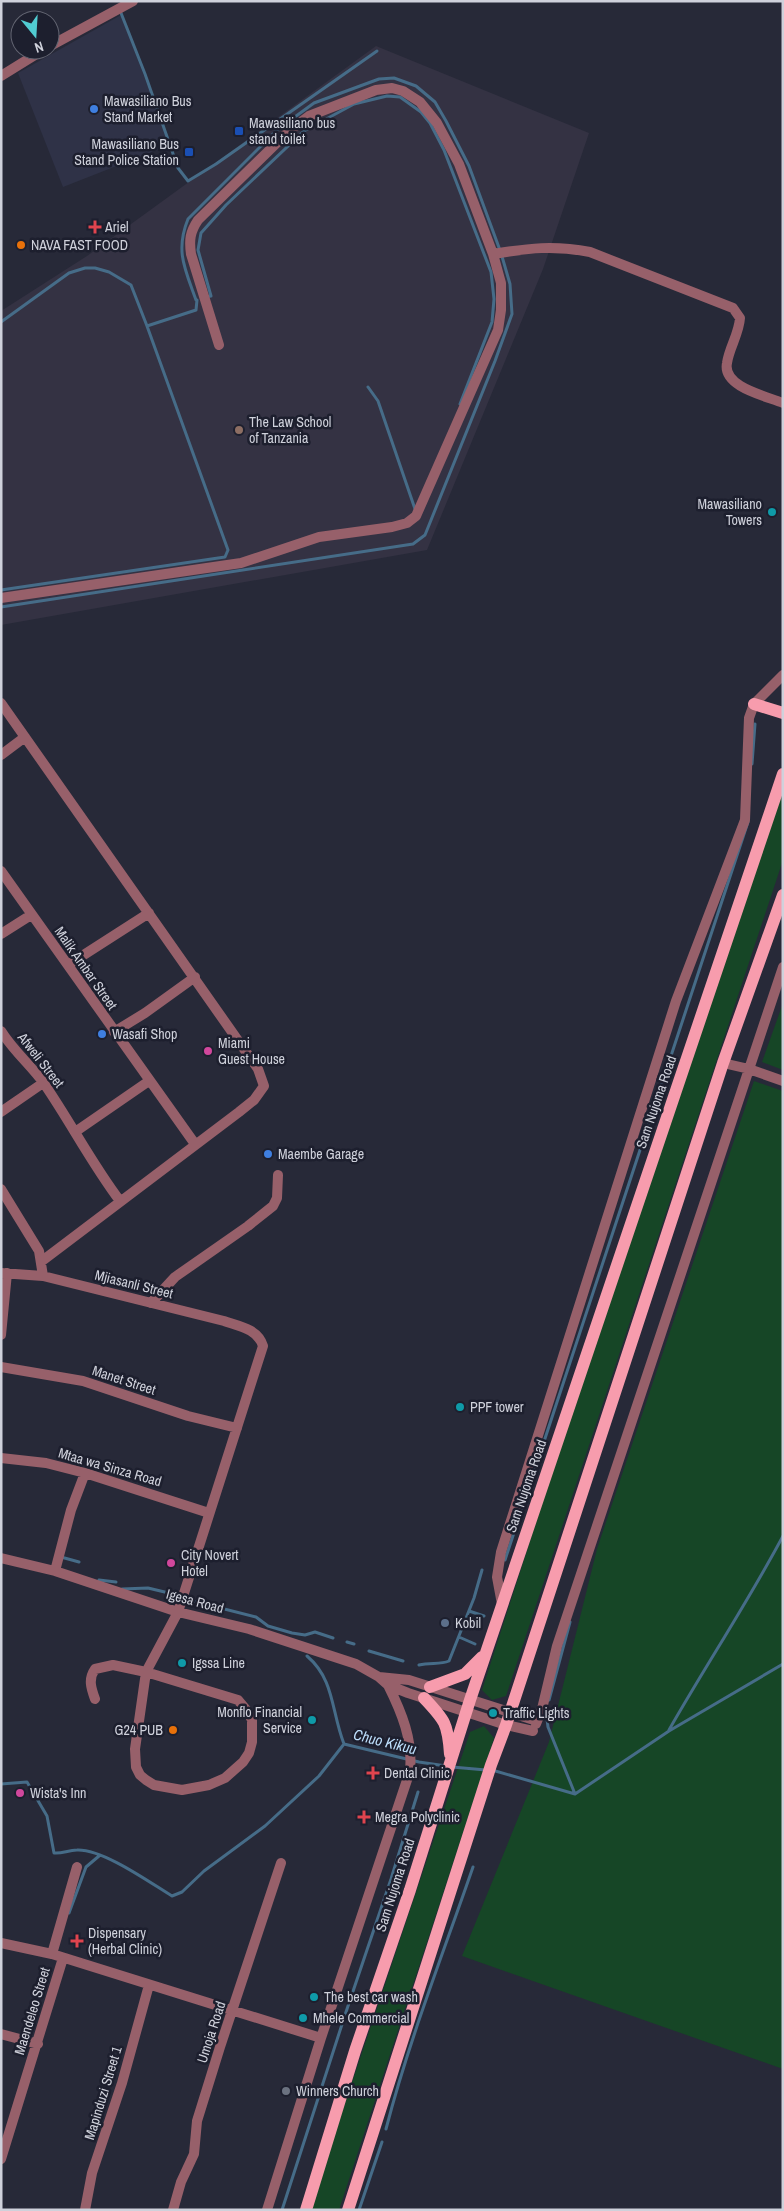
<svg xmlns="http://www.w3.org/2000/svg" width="784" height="2211" viewBox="0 0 784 2211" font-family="'Archivo Narrow',sans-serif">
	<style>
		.built { fill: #2f3247 }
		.education { fill: #343243 }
		.green { fill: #164626 }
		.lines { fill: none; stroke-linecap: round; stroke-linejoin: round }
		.stream { stroke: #466c88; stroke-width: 3 }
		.minor { stroke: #97606a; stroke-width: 10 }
		.primary { stroke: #f79cad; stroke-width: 12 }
		.shop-dot { fill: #3f7fe0; stroke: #1d1f2e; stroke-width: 2 }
		.transit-dot { fill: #1a4fb4; stroke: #1d1f2e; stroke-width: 2 }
		.health-dot { fill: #e0444e; stroke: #1d1f2e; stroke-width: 2 }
		.food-dot { fill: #e8710a; stroke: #1d1f2e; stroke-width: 2 }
		.education-dot { fill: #8d6e63; stroke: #1d1f2e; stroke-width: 2 }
		.culture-dot { fill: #0f9aa8; stroke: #1d1f2e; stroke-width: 2 }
		.hotel-dot { fill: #d1479c; stroke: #1d1f2e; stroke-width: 2 }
		.service-dot { fill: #5c6f8a; stroke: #1d1f2e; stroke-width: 2 }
		.worship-dot { fill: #6b7280; stroke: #1d1f2e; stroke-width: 2 }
		.labels { text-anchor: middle; stroke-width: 5; stroke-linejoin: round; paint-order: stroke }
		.poi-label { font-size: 14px; fill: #cfd1db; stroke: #1d1f2e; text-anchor: start }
		.street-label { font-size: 14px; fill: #cfd1db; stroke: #1d1f2e }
		.water-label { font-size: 15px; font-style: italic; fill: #bddefb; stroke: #1d1f2e }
	</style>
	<rect width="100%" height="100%" fill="#272938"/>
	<path class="built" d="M121,15L170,145L63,187L18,73Z"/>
	<path class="education" d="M376,46L589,133L543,269L427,550L1,625V311L87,256Z"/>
	<path class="green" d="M783,777V860L506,1696L492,1700L482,1690L700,1014Z
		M783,1003V1070L762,1062Z
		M754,1081L783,1091V2069L462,1956L549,1742L597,1549Z
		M484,1726L494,1738L339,2210H309L470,1732Z"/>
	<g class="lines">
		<path class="stream" d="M121,13L145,74L178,168L188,181L216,164L377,51
			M205,297L211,296L198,250L201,233L226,205L304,131L354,104L387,96L400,97L421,112L430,123L444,150L491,272L494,299L492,322L460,404
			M1,322L69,273L85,268H95L109,272L131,285L147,326L196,310L197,300
			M368,387L378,401L415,509
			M1,590L225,557L228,550L147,326
			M1,607L413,544L425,535L495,361L512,314L510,284L501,253L469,166L446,121L435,102L416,86L394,78L379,79L314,103L277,130L188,219C175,251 185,269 196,300
			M752,764L755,724
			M61,1557L79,1562
			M505,1560L748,822
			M99,1580L116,1582
			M122,1589L148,1588L173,1594
			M189,1600L256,1617L268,1626L292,1633L305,1635L315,1632L333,1638
			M469,1611L484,1616
			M459,1637L475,1644
			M347,1642L354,1644
			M369,1651L403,1661
			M307,1656C335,1680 331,1711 344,1744
			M419,1665C430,1662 440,1665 449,1661L474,1598L482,1570
			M549,1700L570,1622
			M546,1711L548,1727L575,1794
			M669,1730C706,1665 748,1602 783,1536
			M452,1767L486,1770
			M492,1770L575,1794L669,1731L783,1664
			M1,1784L27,1782L47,1816L54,1853C62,1854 68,1850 77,1850C103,1849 149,1882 172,1896L182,1892L204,1871L265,1826L319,1776L344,1744L419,1762L446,1766
			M69,1913L86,1867L99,1856
			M386,2129C409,2040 443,1954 473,1867
			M282,2210L346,2012L391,1879L418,1792
			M359,2210L382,2142"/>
		<path class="minor" d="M50,46L133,1
			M1,76L43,50
			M493,254C529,248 554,245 590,252L733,308L740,318C739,334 729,348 727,363C722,387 766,396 783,403
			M1,598L241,563L319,537L392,527L407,523L416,516L498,330L501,310V283L493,254L459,164L437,123L420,102L403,91L392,88L376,90L309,116L289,131L198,220C190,232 189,240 191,254L219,345
			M1,703L258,1069L264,1086L254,1100L239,1112L42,1261
			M1,755L25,737
			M1,871L195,1144
			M1,934L31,915
			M68,965L149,913
			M1,1031C14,1052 32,1066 45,1085C71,1123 92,1164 120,1201
			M114,1032L145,1013L195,977
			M723,1063L749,1069L783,1081
			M1,1112L43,1083
			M75,1132L149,1081
			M1,1189L39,1251L43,1276
			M1,1273L43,1276L224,1321C239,1326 258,1329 263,1346L178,1612L146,1672L135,1749L136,1767L140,1775L146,1780L154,1785L182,1790L209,1785L225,1778L243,1762L249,1753L252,1742V1720L248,1712L238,1700L146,1672L113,1665L95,1669C88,1679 91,1688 95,1699
			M151,1303L175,1277L248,1226L273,1206L277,1198L278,1175
			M1,1335L7,1273
			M1,1367L83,1381L188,1416L237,1428
			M1,1458L46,1463L85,1473L209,1513
			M1,1558L55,1571L178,1612L249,1629L356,1664L379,1677L388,1685L408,1693L506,1725L533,1731
			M55,1571L71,1510L85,1473
			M502,1604L497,1577L501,1552L676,1001L745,820L749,718L754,704L783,675
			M379,1677L409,1680L537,1721
			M536,1724L542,1709L557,1646L783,967
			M1,1943L52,1954L321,2038
			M52,1954L77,1867
			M1,2034L38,2044
			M1,2159L63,1958
			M85,2210L92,2173L122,2083L149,1985
			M173,2210L181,2182L194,2154L197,2121L220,2047L281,1863
			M267,2210L321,2038L410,1771C413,1740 402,1713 388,1685"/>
		<path class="primary" d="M754,704L783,713
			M430,1687L465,1674L482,1657
			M424,1698C445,1720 448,1724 450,1754
			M306,2210L355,2051L410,1890L470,1700L783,774
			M348,2210L491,1765L506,1725L723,1063L783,895"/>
	</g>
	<g class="shop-dot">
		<circle cx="94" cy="109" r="5"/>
		<circle cx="102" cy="1034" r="5"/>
		<circle cx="268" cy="1154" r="5"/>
	</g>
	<g class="transit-dot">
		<rect x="234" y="126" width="10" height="10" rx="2.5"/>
		<rect x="184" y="147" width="10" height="10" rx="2.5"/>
	</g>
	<g class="health-dot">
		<path d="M92.5 219.5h5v5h5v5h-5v5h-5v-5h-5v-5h5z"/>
		<path d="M370.5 1765.5h5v5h5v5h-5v5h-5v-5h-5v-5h5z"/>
		<path d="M361.5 1809.5h5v5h5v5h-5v5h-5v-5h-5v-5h5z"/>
		<path d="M74.5 1933.5h5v5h5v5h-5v5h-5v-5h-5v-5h5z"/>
	</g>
	<g class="food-dot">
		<circle cx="21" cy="245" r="5"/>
		<circle cx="173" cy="1730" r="5"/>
	</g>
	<circle class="education-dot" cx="239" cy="430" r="5"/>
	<g class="culture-dot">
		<circle cx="772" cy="512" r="5"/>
		<circle cx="460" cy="1407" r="5"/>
		<circle cx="182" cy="1663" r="5"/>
		<circle cx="493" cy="1713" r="5"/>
		<circle cx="312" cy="1720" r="5"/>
		<circle cx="314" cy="1997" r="5"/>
		<circle cx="303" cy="2018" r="5"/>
	</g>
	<g class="hotel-dot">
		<circle cx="208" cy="1051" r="5"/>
		<circle cx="171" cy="1563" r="5"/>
		<circle cx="20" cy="1793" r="5"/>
	</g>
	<circle class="service-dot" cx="445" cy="1623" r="5"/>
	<circle class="worship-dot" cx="286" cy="2091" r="5"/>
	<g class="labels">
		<g class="poi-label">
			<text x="104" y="106">Mawasiliano Bus<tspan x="104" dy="16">Stand Market</tspan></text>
			<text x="249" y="128">Mawasiliano bus<tspan x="249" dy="16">stand toilet</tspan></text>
			<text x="179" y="149" text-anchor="end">Mawasiliano Bus<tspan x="179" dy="16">Stand Police Station</tspan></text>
			<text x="105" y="232">Ariel</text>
			<text x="31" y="250">NAVA FAST FOOD</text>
			<text x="249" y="427">The Law School<tspan x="249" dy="16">of Tanzania</tspan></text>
			<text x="762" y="509" text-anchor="end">Mawasiliano<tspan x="762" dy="16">Towers</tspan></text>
			<text x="112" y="1039">Wasafi Shop</text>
			<text x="218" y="1048">Miami<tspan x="218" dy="16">Guest House</tspan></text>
			<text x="278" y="1159">Maembe Garage</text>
			<text x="470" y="1412">PPF tower</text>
			<text x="181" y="1560">City Novert<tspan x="181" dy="16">Hotel</tspan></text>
			<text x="455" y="1628">Kobil</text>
			<text x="192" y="1668">Igssa Line</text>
			<text x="302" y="1717" text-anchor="end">Monflo Financial<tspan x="302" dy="16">Service</tspan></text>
			<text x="503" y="1718">Traffic Lights</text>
			<text x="163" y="1735" text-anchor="end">G24 PUB</text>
			<text x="384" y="1778">Dental Clinic</text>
			<text x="30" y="1798">Wista's Inn</text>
			<text x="375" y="1822">Megra Polyclinic</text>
			<text x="88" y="1938">Dispensary<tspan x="88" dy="16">(Herbal Clinic)</tspan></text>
			<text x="324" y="2002">The best car wash</text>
			<text x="313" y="2023">Mhele Commercial</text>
			<text x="296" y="2096">Winners Church</text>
		</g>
		<g class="street-label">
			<text transform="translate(86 968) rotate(55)" y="5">Malik Ambar Street</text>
			<text transform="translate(41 1060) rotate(52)" y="5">Afweli Street</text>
			<text transform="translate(656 1102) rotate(-71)" y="5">Sam Nujoma Road</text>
			<text transform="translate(134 1284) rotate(14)" y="5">Mjiasanli Street</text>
			<text transform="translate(124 1380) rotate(18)" y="5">Manet Street</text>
			<text transform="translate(110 1467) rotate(16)" y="5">Mtaa wa Sinza Road</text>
			<text transform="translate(526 1486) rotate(-71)" y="5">Sam Nujoma Road</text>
			<text transform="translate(195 1601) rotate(15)" y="5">Igesa Road</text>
			<text transform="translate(395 1885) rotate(-72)" y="5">Sam Nujoma Road</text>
			<text transform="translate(32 2011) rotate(-73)" y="5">Maendeleo Street</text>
			<text transform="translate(211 2032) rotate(-72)" y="5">Umoja Road</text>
			<text transform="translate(103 2093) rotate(-73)" y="5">Mapinduzi Street 1</text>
		</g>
		<g class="water-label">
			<text transform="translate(385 1742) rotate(14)" y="5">Chuo Kikuu</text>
		</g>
	</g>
	<rect width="784" height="2211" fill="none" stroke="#cfd1db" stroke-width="5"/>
	<g transform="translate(35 35) rotate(162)"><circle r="24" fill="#1d1f2e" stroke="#646673"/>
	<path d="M0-4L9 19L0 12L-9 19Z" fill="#51ccd2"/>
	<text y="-8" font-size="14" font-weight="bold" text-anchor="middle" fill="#cfd1db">N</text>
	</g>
</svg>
